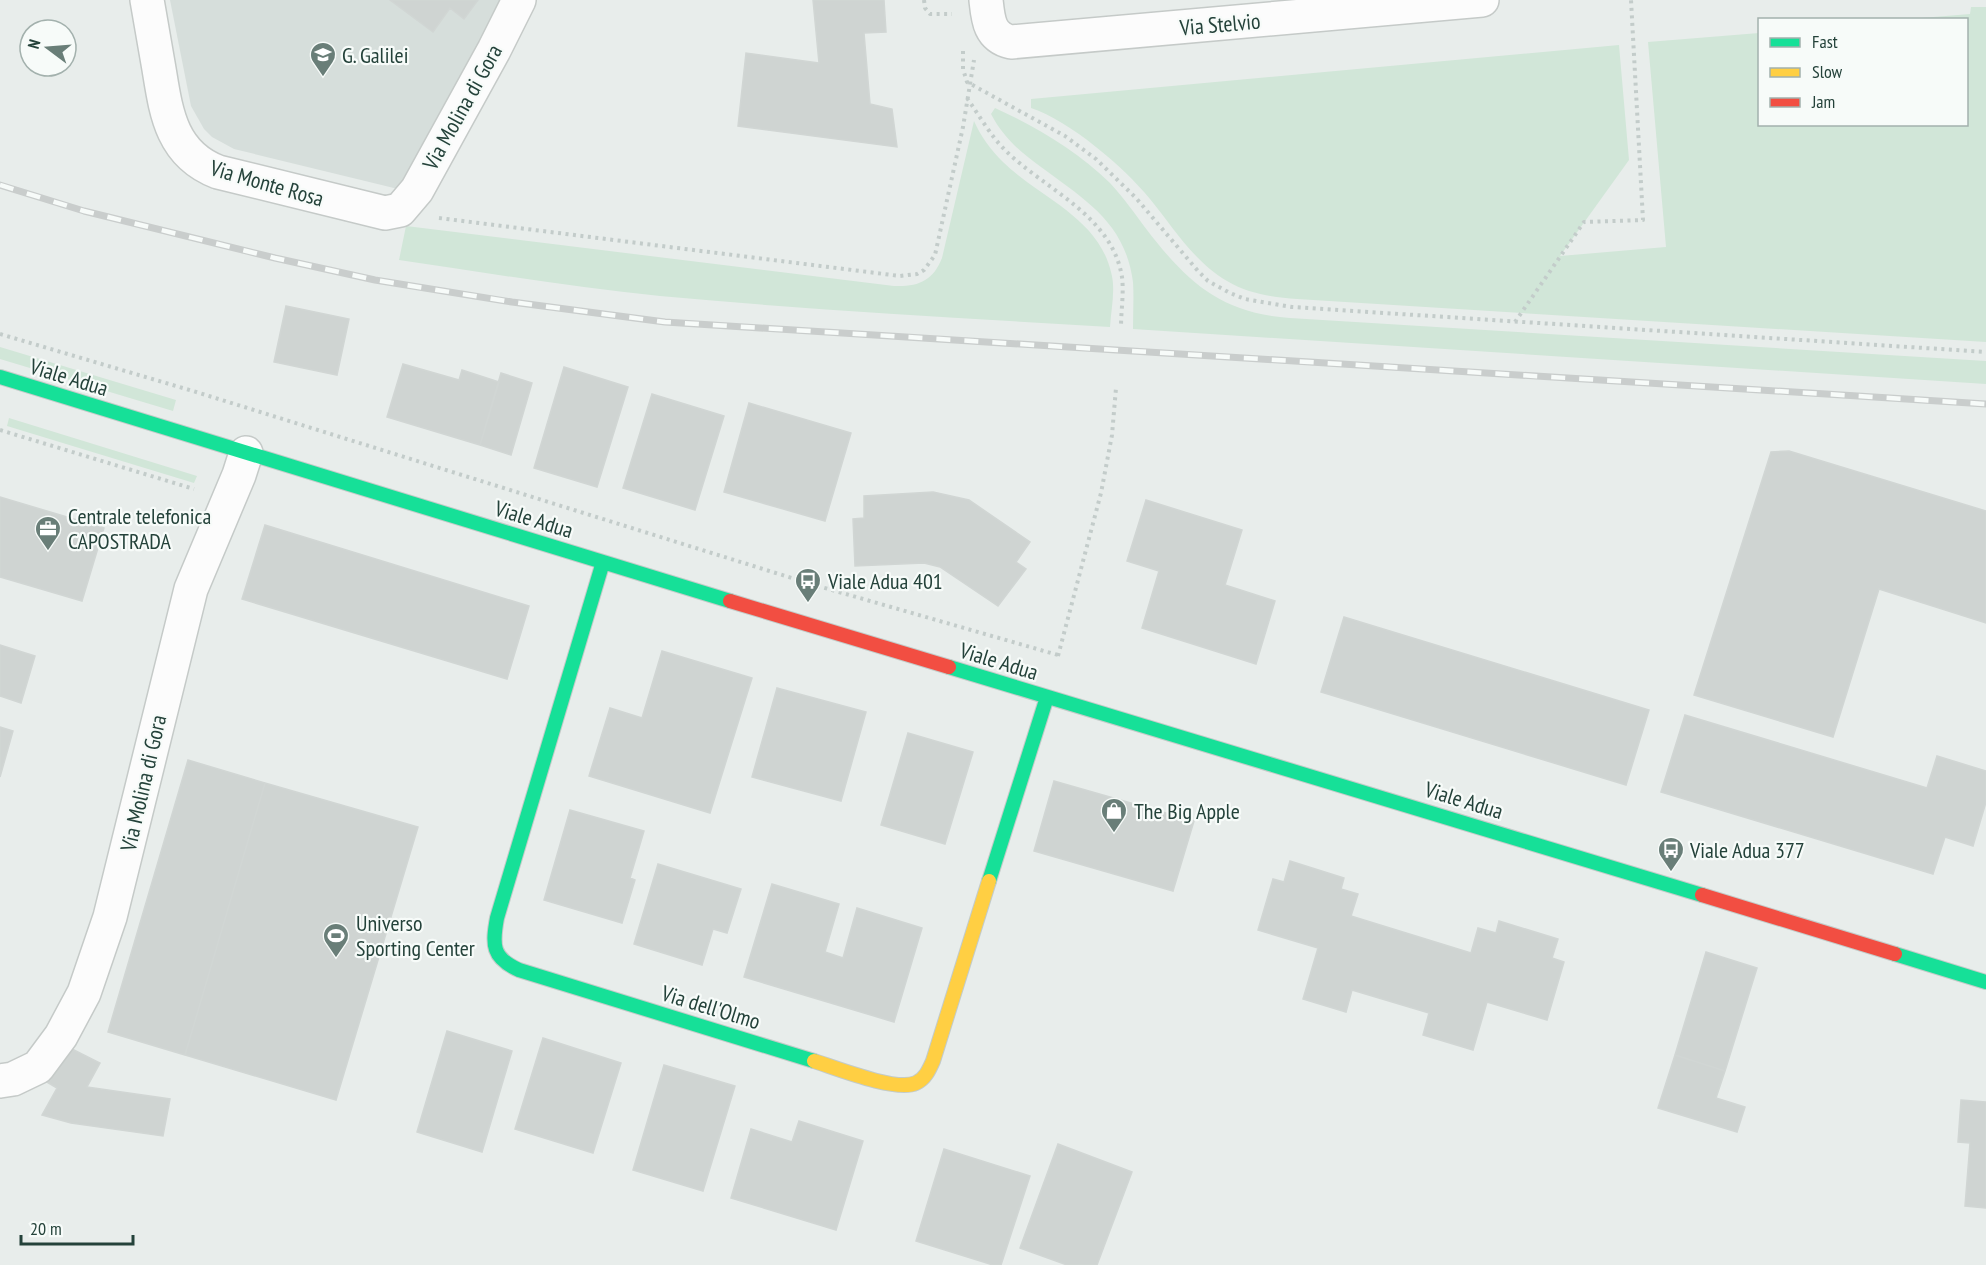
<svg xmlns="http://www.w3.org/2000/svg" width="1986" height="1265" viewBox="0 0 1986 1265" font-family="'PT Sans Narrow',sans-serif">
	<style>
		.built { fill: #d6dedb }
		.green { fill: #d1e6d8 }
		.building { fill: #cfd4d2; stroke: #d1d6d4; stroke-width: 1.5 }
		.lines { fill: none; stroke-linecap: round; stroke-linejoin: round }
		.street-casing { stroke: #c5cac8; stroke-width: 36 }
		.fast-casing { stroke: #c3cbc8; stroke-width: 16 }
		.slow-casing { stroke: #c3cbc8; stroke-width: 16 }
		.jam-casing { stroke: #c3cbc8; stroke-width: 16 }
		.path { stroke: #c3ccca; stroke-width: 4; stroke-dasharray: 3 4.5; stroke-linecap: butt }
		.street { stroke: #fcfcfc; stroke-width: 33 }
		.fast { stroke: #16e098; stroke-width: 14 }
		.slow { stroke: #ffcf43; stroke-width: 14 }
		.jam { stroke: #f24e42; stroke-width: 14 }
		.rail-casing { stroke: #c9cdcc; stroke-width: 7 }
		.rail { stroke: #f7fbf9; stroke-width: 4.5; stroke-dasharray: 14; stroke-linecap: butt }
		.labels { text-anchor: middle; stroke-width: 4.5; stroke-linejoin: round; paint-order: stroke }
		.street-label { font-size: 22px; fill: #24423a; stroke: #f7fbf9 }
		.poi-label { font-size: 22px; fill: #24423a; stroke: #f7fbf9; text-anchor: start }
	</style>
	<rect width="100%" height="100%" fill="#e8edeb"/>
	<path class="built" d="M170,0H502L473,58L398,189L234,149L212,137L204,129L191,106Z"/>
	<path class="green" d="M1971,7H1986V342L1297,299C1272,297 1249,294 1227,281C1194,262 1173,227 1150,199C1124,167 1070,121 1031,108V99L1619,45L1629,160L1560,256L1666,247L1648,42L1759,33L1760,124H1966V20L1909,19L1970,14Z
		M995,108C1037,127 1077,151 1110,183C1124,198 1135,214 1147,230C1188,283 1221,313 1290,318L1986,361V384L1133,329C1133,313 1134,297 1133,282C1125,222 1085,200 1041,167C1020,152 1003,137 991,114Z
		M974,121C981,137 991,150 1003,162C1040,198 1098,217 1111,272C1116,289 1111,309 1110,327C960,318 810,310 660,296C573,287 486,273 399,260L406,226L894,286C918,287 933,281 942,258Z
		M0,347L176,400L173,411L0,359Z
		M9,418L197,476L194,483L7,426Z"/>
	<path class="building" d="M390,0H478L464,19L450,8L433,32Z
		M813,0H884L886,32L864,33L870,104L892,109L897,147L738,126L746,53L819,63Z
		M286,306L349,319L337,375L274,362Z
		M403,364L459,380L462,370L499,382L480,445L387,417Z
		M564,367L628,387L597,487L534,468Z
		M501,373L532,383L511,455L480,445Z
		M652,394L724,416L695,510L623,488Z
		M749,403L851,433L825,521L724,492Z
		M1789,451L1986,511V623L1879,589L1833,737L1694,695L1771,452Z
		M933,492L969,500L1030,542L1016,562L1026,569L998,606L940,567L924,563L855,566L853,519L864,518V496Z
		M0,497L104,528L82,601L0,577Z
		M1146,500L1242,530L1225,585L1275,601L1256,664L1142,628L1159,571L1127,561Z
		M265,525L529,606L507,679L242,599Z
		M1344,617L1649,710L1626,785L1321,692Z
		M0,645L35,656L21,703L0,696Z
		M662,651L752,678L710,813L589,776L610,708L642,718Z
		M777,688L866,712L841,801L752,777Z
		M1685,715L1927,788L1937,756L1986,771V802L1973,846L1945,837L1933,874L1661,792Z
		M0,727L13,731L0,777Z
		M908,733L973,752L945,844L881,825Z
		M188,760L265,783L185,1055L108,1032Z
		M1054,781L1194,821L1173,891L1034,851Z
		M265,783L418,827L336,1100L185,1055Z
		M570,810L644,831L630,878L635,880L622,923L544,900Z
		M1290,861L1344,878L1341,889L1358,894L1351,916L1471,953L1478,928L1496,933L1499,921L1558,939L1552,958L1564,962L1547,1020L1487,1002L1473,1050L1423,1035L1429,1013L1352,990L1346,1012L1303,999L1318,948L1258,930L1273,879L1284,882Z
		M658,864L741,889L727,933L713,929L702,965L634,944Z
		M772,884L839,904L825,952L843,958L857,908L922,928L894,1022L744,977Z
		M1706,952L1757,968L1725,1071L1675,1055Z
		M447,1031L512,1051L482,1152L417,1132Z
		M543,1038L621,1063L593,1153L515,1129Z
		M64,1045L100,1063L87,1087L170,1099L163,1136L71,1123L42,1115L57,1088L45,1081Z
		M1675,1055L1725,1071L1716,1098L1745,1107L1737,1132L1658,1108Z
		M664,1065L735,1086L703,1191L633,1170Z
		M1961,1100L1986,1102V1208L1965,1206L1970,1143L1958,1142Z
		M799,1121L863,1141L836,1230L731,1198L751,1129L792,1142Z
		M1058,1144L1132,1172L1097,1265H1067L1020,1248Z
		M944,1149L1030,1176L1001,1265H993L916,1241Z"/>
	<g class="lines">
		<defs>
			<path id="street" d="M147,0C151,23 155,46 159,69C166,112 171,154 218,172L385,213L400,210L417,190L494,50L519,0
				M986,0C988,19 989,37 1011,42L1482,0
				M0,1081L13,1079L38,1067L61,1036L84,993L110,917L191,589L239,475L246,453"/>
			<path id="fast" d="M0,377L730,601
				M603,562L497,918C492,945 492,958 519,970L814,1061
				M949,667L1702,895
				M989,881L1047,697
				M1895,954L1986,982"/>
			<path id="slow" d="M814,1061C836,1068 896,1092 916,1083C925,1079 929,1070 933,1061L989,881"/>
			<path id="jam" d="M730,601L949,667
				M1702,895L1895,954"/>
		</defs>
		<use href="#street" class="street-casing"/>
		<use href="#fast" class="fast-casing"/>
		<use href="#slow" class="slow-casing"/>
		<use href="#jam" class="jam-casing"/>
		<path class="path" d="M924,0L925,8L930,14H952
			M963,51V69L967,82L1065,136L1096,159L1136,198L1198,271L1208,281L1230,293L1245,299L1292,307L1986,352
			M967,98C979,115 990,135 1005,150C1045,190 1112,215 1122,277C1124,293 1121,311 1121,327
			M439,218L900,276L917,274L924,270L935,255L963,127L974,60
			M1515,322L1584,222L1643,220L1631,0
			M0,334L193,391L811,584L1058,655
			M0,430L194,489
			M1058,656L1101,493L1112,435L1116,388"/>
		<use href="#street" class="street"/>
		<use href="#fast" class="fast"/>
		<use href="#slow" class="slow"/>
		<use href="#jam" class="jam"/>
		<defs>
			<path id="rail" d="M0,185L84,211L275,258L375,280L512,302L665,322L1986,404"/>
		</defs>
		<use href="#rail" class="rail-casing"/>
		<use href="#rail" class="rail"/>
	</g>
	<defs>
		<symbol id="school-pin" viewBox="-11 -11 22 30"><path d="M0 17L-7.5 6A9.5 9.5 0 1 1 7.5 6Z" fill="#697e78" stroke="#f7fbf9"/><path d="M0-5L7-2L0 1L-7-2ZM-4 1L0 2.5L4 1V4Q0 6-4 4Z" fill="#fff"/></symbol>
		<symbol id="office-pin" viewBox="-11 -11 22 30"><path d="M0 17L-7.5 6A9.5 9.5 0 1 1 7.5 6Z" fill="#697e78" stroke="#f7fbf9"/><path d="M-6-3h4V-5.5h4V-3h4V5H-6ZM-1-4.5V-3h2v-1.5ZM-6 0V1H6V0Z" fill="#fff"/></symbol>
		<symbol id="bus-pin" viewBox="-11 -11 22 30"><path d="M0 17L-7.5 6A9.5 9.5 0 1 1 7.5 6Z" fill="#697e78" stroke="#f7fbf9"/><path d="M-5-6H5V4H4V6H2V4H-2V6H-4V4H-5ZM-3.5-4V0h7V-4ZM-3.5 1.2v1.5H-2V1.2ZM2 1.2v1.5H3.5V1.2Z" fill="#fff"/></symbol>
		<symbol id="shop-pin" viewBox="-11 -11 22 30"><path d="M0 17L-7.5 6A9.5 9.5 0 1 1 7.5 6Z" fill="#697e78" stroke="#f7fbf9"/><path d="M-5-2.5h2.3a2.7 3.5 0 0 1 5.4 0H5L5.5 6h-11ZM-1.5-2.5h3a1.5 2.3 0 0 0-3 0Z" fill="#fff"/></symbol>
		<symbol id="stadium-pin" viewBox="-11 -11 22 30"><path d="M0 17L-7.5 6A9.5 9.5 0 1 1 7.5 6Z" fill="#697e78" stroke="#f7fbf9"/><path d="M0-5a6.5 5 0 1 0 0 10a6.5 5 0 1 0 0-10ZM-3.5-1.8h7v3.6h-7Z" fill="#fff"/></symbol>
	</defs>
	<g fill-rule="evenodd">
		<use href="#school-pin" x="308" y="40" width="30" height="40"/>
		<use href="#office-pin" x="33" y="514" width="30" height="40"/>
		<use href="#bus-pin" x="793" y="566" width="30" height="40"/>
		<use href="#shop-pin" x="1099" y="796" width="30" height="40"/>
		<use href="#bus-pin" x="1656" y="835" width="30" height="40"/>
		<use href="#stadium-pin" x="321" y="921" width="30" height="40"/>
	</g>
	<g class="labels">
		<g class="street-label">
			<text transform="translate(1220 24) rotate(-5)" y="8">Via Stelvio</text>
			<text transform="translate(462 107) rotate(-61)" y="8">Via Molina di Gora</text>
			<text transform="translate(267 183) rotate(16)" y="8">Via Monte Rosa</text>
			<text transform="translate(69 377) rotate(17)" y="8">Viale Adua</text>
			<text transform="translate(534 519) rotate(17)" y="8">Viale Adua</text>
			<text transform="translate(999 661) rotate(17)" y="8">Viale Adua</text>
			<text transform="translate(143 783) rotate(-77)" y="8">Via Molina di Gora</text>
			<text transform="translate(1464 800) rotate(17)" y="8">Viale Adua</text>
			<text transform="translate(711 1007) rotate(17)" y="8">Via dell'Olmo</text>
		</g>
		<g class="poi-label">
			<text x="342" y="63">G. Galilei</text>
			<text x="68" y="524">Centrale telefonica<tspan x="68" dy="25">CAPOSTRADA</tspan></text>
			<text x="828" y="589">Viale Adua 401</text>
			<text x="1134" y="819">The Big Apple</text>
			<text x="1690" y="858">Viale Adua 377</text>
			<text x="356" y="931">Universo<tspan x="356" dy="25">Sporting Center</tspan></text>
		</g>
	</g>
	<rect x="1758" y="18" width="210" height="108" fill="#f7fbf9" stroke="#a3b1ad" stroke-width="1.5"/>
	<rect x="1770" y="38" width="30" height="9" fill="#16e098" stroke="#a3b1ad" stroke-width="1.5"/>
	<text x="1812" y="48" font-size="18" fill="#24423a">Fast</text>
	<rect x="1770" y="68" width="30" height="9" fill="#ffcf43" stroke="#a3b1ad" stroke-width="1.5"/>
	<text x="1812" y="78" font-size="18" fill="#24423a">Slow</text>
	<rect x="1770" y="98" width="30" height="9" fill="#f24e42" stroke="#a3b1ad" stroke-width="1.5"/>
	<text x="1812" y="108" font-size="18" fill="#24423a">Jam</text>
	<g transform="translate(48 48) rotate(286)"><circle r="28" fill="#f7fbf9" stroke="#a3b1ad" stroke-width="1.5"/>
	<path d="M0-4.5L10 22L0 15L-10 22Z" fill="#697e78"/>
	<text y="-9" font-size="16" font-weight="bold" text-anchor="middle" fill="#24423a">N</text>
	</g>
	<path d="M21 1235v9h112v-9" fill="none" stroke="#24423a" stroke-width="3"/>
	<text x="30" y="1235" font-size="18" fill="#24423a" stroke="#f7fbf9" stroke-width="4.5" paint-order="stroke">20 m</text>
</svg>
